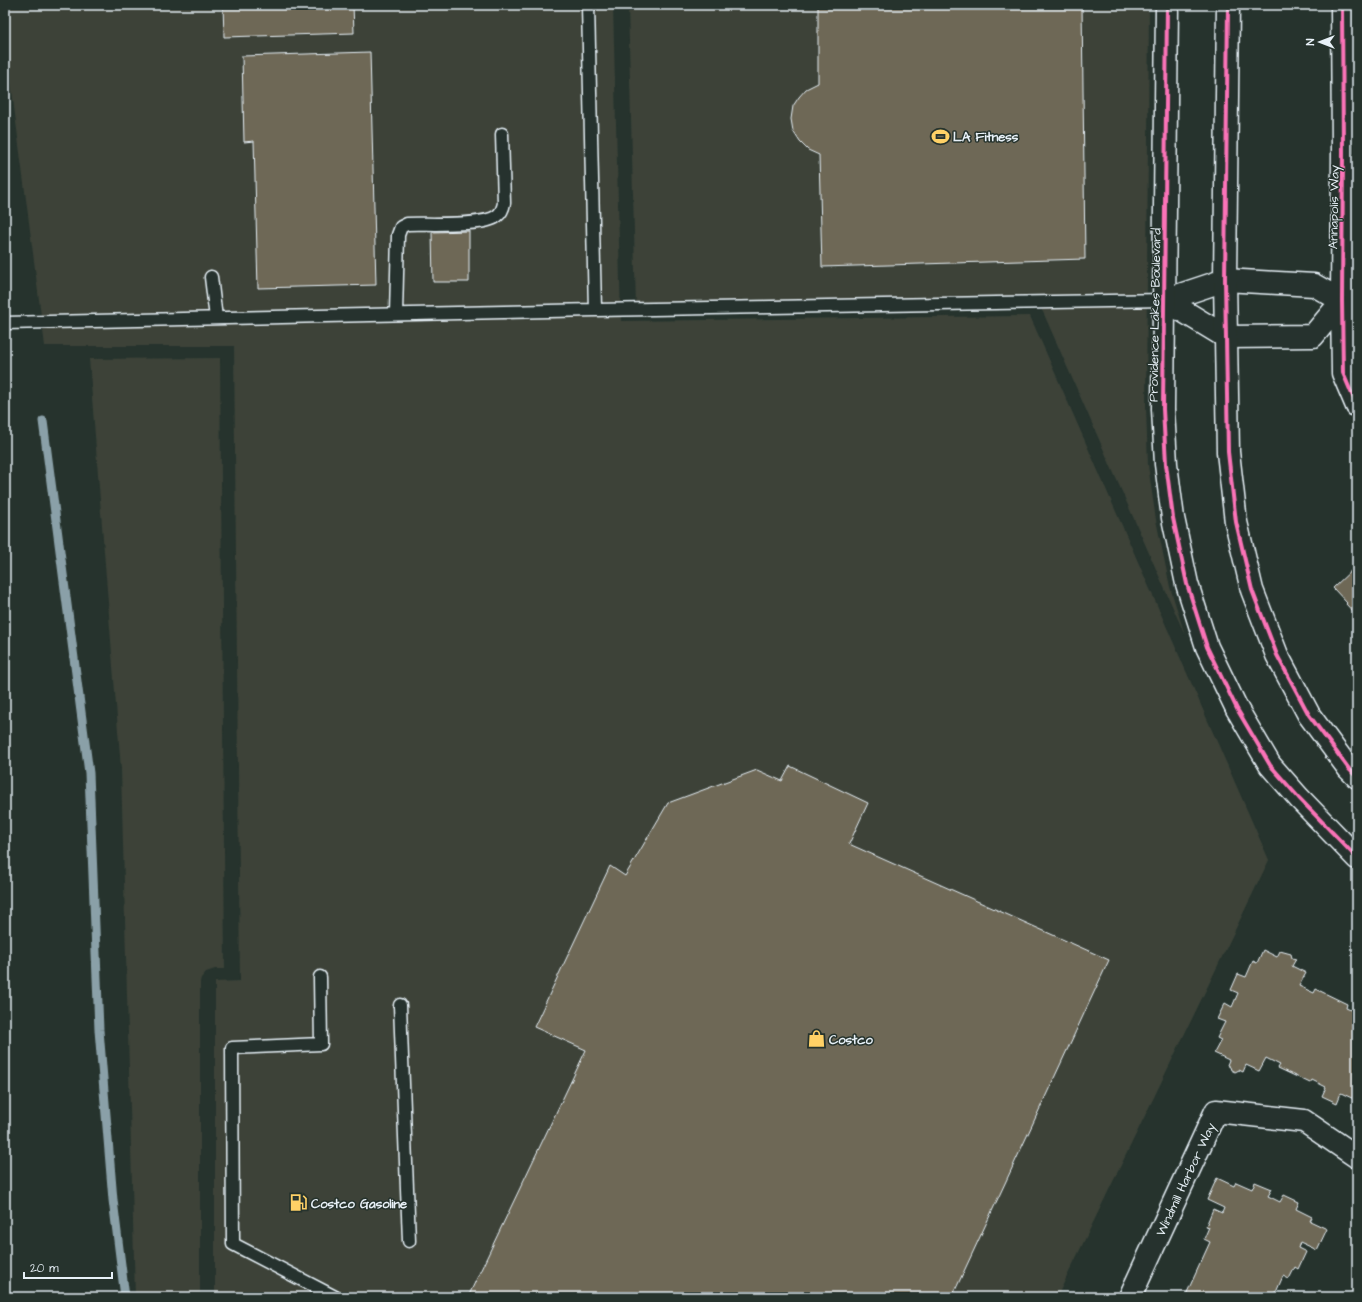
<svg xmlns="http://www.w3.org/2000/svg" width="1362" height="1302" viewBox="0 0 1362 1302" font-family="'Architects Daughter',sans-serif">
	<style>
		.built { fill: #3c4339 }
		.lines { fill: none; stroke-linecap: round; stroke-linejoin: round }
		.stream { stroke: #8aa0a8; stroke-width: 9 }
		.building { fill: #6e6856; stroke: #e8f1f8 }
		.service-casing { stroke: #e8f1f8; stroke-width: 15 }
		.minor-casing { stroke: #e8f1f8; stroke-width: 25 }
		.tertiary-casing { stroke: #e8f1f8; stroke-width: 25 }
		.service { stroke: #26332d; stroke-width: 12 }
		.minor { stroke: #26332d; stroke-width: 22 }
		.tertiary { stroke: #26332d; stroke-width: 22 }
		.cycleway-casing { stroke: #26332d; stroke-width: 6 }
		.cycleway { stroke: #fb73b8; stroke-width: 4 }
		.labels { text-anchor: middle; stroke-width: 3; stroke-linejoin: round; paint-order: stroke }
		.poi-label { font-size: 13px; font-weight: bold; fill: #e8f1f8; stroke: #26332d; text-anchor: start }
		.street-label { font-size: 13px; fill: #e8f1f8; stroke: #26332d }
	</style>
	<rect width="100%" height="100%" fill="#26332d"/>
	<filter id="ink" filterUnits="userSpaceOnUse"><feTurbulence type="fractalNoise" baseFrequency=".025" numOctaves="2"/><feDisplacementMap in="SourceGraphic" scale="8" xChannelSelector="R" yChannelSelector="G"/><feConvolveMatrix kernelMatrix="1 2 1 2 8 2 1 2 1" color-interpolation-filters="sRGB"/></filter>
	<g filter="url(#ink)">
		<path class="built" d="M5,5H613L621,321L1030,316L1269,860L1057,1297H224L215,1292V982L240,981L234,346H45L5,37Z
			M628,5H1149L1146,408L1148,465L1156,520L1170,587L1185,635L1043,312L1038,305L636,308Z
			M220,358L225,969H215L206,972L201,978L200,982V1292L202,1297H135L121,769L89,359Z"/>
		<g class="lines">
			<path class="stream" d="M43,421L89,773L99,1030L113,1200L125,1297"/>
		</g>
		<path class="building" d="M223,5H353L354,33L224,37Z
			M818,5H1082L1085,259L822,267L819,155L808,150L800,142L793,131L791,119L793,106L799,97L806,89L818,83Z
			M370,52L376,285L258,288L254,141L244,142L242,56Z
			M469,231V282H433L432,232Z
			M1357,565V616L1346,604L1347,603L1333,588Z
			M790,766L868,803L849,844L1109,960L952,1297H468L586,1050L534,1027L610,866L625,876L668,803L757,770L782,781Z
			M1263,950L1277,957L1280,951L1291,954L1292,958L1296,959L1292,966L1306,973L1299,986L1314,993L1316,989L1347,1004L1346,1008L1357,1013V1105L1354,1104L1356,1100L1341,1093L1337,1103L1322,1096L1326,1087L1312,1080L1310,1083L1278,1068L1280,1065L1266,1058L1259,1071L1246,1065L1243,1072L1239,1070L1235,1072L1231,1070L1230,1067L1227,1065L1229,1060L1214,1053L1221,1040L1217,1038L1225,1022L1217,1019L1225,1003L1232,1007L1238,993L1231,990L1238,974L1246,977L1253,961L1257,963Z
			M1217,1178L1234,1186L1236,1182L1252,1189L1255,1182L1272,1189L1268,1196L1280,1202L1284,1195L1299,1202L1296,1209L1312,1217L1310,1221L1327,1229L1317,1250L1300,1242L1298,1248L1306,1252L1298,1269L1295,1267L1289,1279L1283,1276L1274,1297H1185L1210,1242L1204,1239L1209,1227L1206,1226L1213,1209L1222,1213L1224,1208L1207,1200Z"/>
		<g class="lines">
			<defs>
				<path id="service" d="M588,5L595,310
					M211,277L216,318
					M396,314L398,235L401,227L407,224C426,223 483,227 497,216C501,213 503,209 504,203L502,134
					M5,323L595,310L1165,300
					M320,977L321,1044L232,1048L233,1244L335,1297
					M400,1005L409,1241"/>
				<path id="minor" d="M1342,5L1343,152L1342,301L1343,373L1357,406
					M1225,280L1314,285L1342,301L1313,336L1226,337L1165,300Z
					M1130,1297L1216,1111L1304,1121L1357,1157"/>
				<path id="tertiary" d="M1167,5L1163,409L1166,464L1173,518L1187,584L1207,647L1237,709L1270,765L1299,798L1357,858
					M1228,5L1225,280L1228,452L1236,522L1252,590L1277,655L1309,715L1349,769L1357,777"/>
			</defs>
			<use href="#service" class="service-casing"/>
			<use href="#minor" class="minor-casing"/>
			<use href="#tertiary" class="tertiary-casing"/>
			<use href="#service" class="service"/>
			<use href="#minor" class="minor"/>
			<use href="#tertiary" class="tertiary"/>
			<defs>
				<path id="cycleway" d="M1167,5L1163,409L1166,464L1173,518L1187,584L1207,647L1237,709L1270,765L1299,798L1357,858
					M1228,5L1225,280L1228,452L1236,522L1252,590L1277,655L1309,715L1349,769L1357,777
					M1342,5L1343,152L1342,301L1343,373L1357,406"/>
			</defs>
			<use href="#cycleway" class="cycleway-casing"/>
			<use href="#cycleway" class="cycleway"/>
		</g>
	</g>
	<defs>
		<symbol id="stadium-bare" viewBox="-9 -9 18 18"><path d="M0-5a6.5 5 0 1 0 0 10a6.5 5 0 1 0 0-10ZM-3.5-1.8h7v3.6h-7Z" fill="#ffd166" stroke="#26332d" stroke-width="2.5" paint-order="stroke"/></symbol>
		<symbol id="shop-bare" viewBox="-9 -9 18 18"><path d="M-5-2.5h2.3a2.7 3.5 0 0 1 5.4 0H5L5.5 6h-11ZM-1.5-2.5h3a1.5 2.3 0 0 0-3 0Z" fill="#ffd166" stroke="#26332d" stroke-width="2.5" paint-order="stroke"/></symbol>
		<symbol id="fuel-bare" viewBox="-9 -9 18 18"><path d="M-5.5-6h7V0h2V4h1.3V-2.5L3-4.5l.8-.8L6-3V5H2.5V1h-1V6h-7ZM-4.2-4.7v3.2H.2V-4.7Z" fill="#ffd166" stroke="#26332d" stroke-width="2.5" paint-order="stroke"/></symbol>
	</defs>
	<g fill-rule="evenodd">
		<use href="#stadium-bare" x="928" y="124" width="25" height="25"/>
		<use href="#shop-bare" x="804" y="1026" width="25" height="25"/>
		<use href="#fuel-bare" x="286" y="1190" width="25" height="25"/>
	</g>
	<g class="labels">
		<g class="poi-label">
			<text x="953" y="141">LA Fitness</text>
			<text x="829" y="1044">Costco</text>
			<text x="311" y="1208">Costco Gasoline</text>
		</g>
		<g class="street-label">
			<text transform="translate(1333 207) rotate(-89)" y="5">Annapolis Way</text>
			<text transform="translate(1154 315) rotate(-89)" y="5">Providence Lakes Boulevard</text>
			<text transform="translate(1185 1179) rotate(-65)" y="5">Windmill Harbor Way</text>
		</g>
	</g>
	<rect width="1362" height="1302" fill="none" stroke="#26332d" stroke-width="20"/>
	<rect x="10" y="10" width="1342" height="1282" fill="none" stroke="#e8f1f8" stroke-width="1.5" filter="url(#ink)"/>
	<g transform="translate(1320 42) rotate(270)" stroke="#26332d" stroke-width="3" paint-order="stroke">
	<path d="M0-3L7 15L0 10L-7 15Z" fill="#e8f1f8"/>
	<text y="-6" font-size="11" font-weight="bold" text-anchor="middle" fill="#e8f1f8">N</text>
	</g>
	<path d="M24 1272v6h88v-6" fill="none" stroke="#e8f1f8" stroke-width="2"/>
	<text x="30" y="1272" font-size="12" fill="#e8f1f8" stroke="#26332d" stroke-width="3" paint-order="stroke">20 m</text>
</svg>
